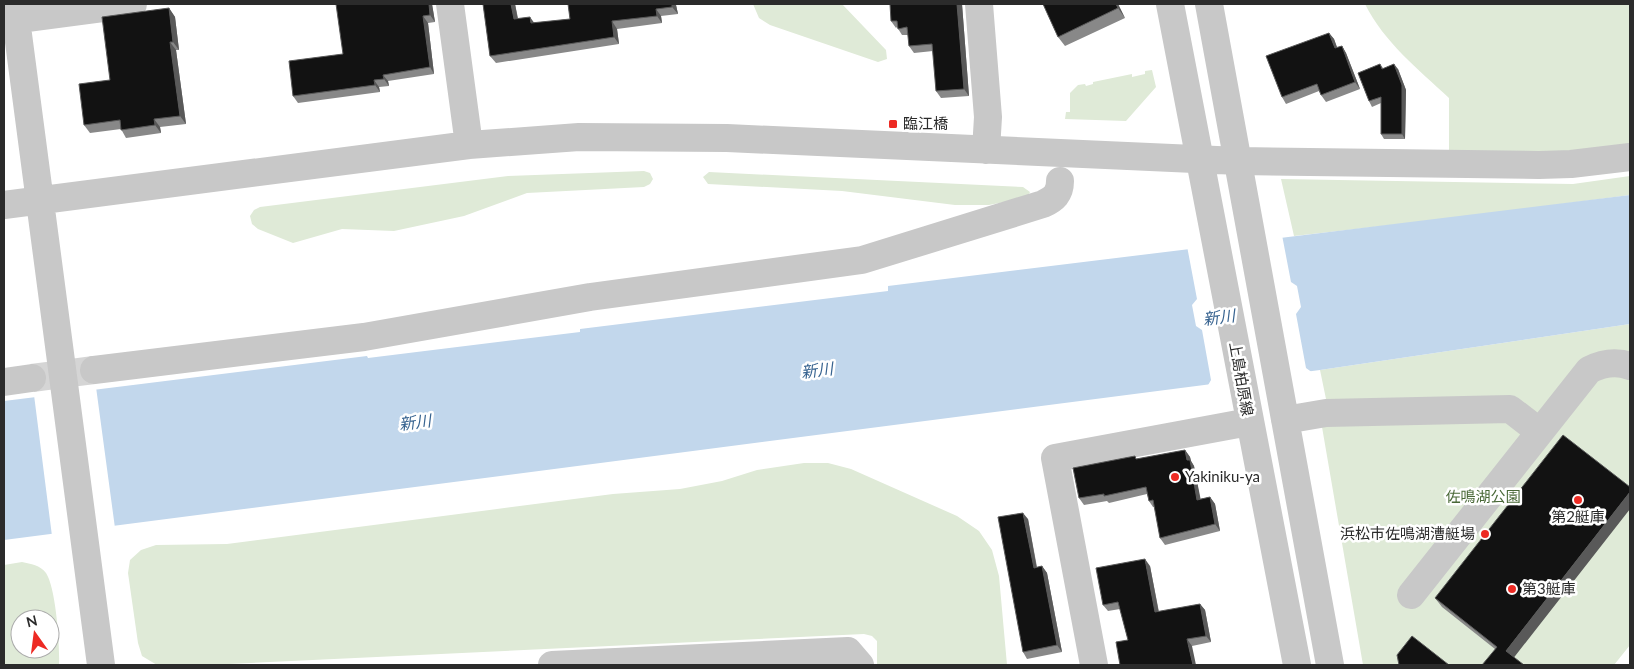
<svg xmlns="http://www.w3.org/2000/svg" width="1634" height="669" viewBox="0 0 1634 669" font-family="Lato,'Noto Sans JP',sans-serif">
	<style>
		.green { fill: #dfead7; fill-rule: evenodd }
		.water { fill: #c2d7ec }
		.pier { fill: #fff }
		.lines { fill: none; stroke-linecap: round; stroke-linejoin: round }
		.minor-tunnel { stroke: #d5d5d5; stroke-width: 28; stroke-dasharray: 28 14; stroke-linecap: butt }
		.minor { stroke: #c8c8c8; stroke-width: 28 }
		.wall { fill: #888 }
		.shaded-wall { fill: #595959 }
		.building { fill: #121212; stroke: #595959 }
		.poi-dot { fill: #ed2a23; stroke: #fff; stroke-width: 2 }
		.labels { text-anchor: middle; stroke-width: 5; stroke-linejoin: round; paint-order: stroke }
		.poi-label { font-size: 15px; fill: #2b2b2b; stroke: #fff; text-anchor: start }
		.street-label { font-size: 15px; fill: #2b2b2b; stroke: #fff }
		.park-label { font-size: 15px; fill: #496837; stroke: #fff }
		.water-label { font-size: 16px; font-style: italic; fill: #376390; stroke: #fff }
	</style>
	<rect width="100%" height="100%" fill="#fff"/>
	<path class="green" d="M753,4H842L886,50L887,59L878,62L770,25L759,18Z
		M1365,4H1630V149L1449,158V98C1418,69 1384,42 1365,4Z
		M1152,70L1156,87L1126,121L1065,119L1066,112H1070V93L1078,85L1085,84L1086,86L1093,84V82L1132,74V77L1145,74V71Z
		M644,171L650,173L653,179L650,184L644,187L527,193L464,216L394,231L342,229L293,243L258,229L252,224L250,216L254,210L260,207L508,176Z
		M709,172L1023,187L1030,192L1028,196L1024,198L989,205H955L842,191L708,184L703,177Z
		M1630,176V195L1471,216L1294,236L1281,179L1573,184Z
		M1630,324V645L1614,665H1363L1322,427L1326,399L1320,370Z
		M804,463H828L851,469L957,516L979,531L992,550L999,576L1007,665H877V641L872,636L864,634L208,665H157L142,656L138,643L128,573L130,560L141,550L156,545L227,544L613,494L680,489L722,481L757,470Z
		M22,562C31,564 40,565 46,573C56,588 60,646 59,665H4V565ZM20,619H50V649H20Z"/>
	<path class="water" d="M1630,195V324L1320,370L4,540V401L367,356L368,358L580,332V329L888,291V286Z"/>
	<path class="pier" d="M1282,235L1291,282L1297,286L1301,307L1296,314L1306,368L1313,373L1207,387L1211,380L1202,330L1196,326L1192,305L1197,299L1187,246Z
		M96,387L115,528L52,536L34,395Z"/>
	<g class="lines">
		<path class="minor-tunnel" d="M32,378L94,370"/>
		<path class="minor" d="M14,4L101,665
			M450,4L469,145
			M979,4L988,117L986,150
			M1170,4C1214,224 1253,445 1297,665
			M1209,4L1330,665
			M4,21L133,4
			M4,205L469,145L579,137L727,138L1239,161L1539,165L1571,164L1630,157
			M94,370L364,337L590,297L862,260L1043,204C1054,199 1060,194 1060,181
			M4,382L32,378
			M1285,420L1326,413L1510,409L1540,432
			M1411,595L1589,370C1603,363 1616,361 1630,366
			M552,665L848,651L860,665
			M1094,665L1055,458L1249,422"/>
	</g>
	<path class="wall" d="M432,4L435,22L428,23L434,74L388,81L389,86L379,87L380,92L298,103L293,96L343,54Z
		M483,4H515L518,18L534,23L570,19L568,4H685L676,5L678,14L661,16L662,23L617,29L619,44L496,63L490,56Z
		M962,4L969,96L941,98L936,91L933,51L914,53L909,46L908,35H902L897,27L896,28L891,21Z
		M1043,4H1118L1125,18L1065,46L1058,37Z
		M169,8L175,17L179,50H176L186,124L160,127L161,133L126,138L121,129L90,133L84,125L110,80Z
		M1329,33L1334,39L1337,48L1342,46L1346,53L1360,89L1326,102L1321,95L1319,91L1286,104L1282,97Z
		M1380,64L1383,68L1398,69L1406,90L1405,139H1384L1381,134V103L1372,107L1369,101Z
		M1185,450L1190,457L1191,461L1194,466L1200,499L1210,497L1215,504L1220,531L1165,545L1160,538L1155,507H1153L1149,501L1147,494L1109,503L1107,501L1084,505L1079,498L1137,459Z
		M1028,519L1037,567L1042,566L1047,573L1062,652L1027,659L1023,652Z
		M1150,566L1159,612L1200,604L1205,610L1211,642L1192,646L1128,640L1120,609L1108,611L1103,605Z
		M1435,598L1514,657L1495,649L1442,607Z"/>
	<path class="shaded-wall" d="M429,4H432L435,22L430,15Z
		M511,4H515L519,26L514,19Z
		M672,4H675L676,5L678,14L672,7Z
		M957,4H962L969,96L964,89Z
		M1116,4H1118L1125,18L1118,8Z
		M169,8L175,17L179,50L173,42Z
		M656,9L661,16L662,23L657,16Z
		M423,16L428,23L434,74L430,67Z
		M530,17L535,24L531,23Z
		M612,21L617,29L619,44L614,37Z
		M1329,33L1334,39L1340,55L1335,48Z
		M170,42L176,50L186,124L180,116Z
		M1342,46L1346,53L1360,89L1355,82Z
		M1394,64L1398,69L1406,90L1405,139L1402,134Z
		M383,75L388,81L389,86L384,79Z
		M374,80L379,87L380,92L375,85Z
		M154,119L160,127L161,133L155,125Z
		M1185,450L1190,457L1191,461L1194,466L1202,506L1197,500Z
		M1630,492V509L1512,660L1506,651Z
		M1210,497L1215,504L1220,531L1215,524Z
		M1023,513L1028,519L1038,575L1034,568Z
		M1145,559L1150,566L1160,619L1155,612Z
		M1042,566L1047,573L1062,652L1057,645Z
		M1200,604L1205,610L1211,642L1206,636Z
		M1187,639L1192,646L1196,665H1193Z"/>
	<path class="building" d="M336,4H429L430,15L423,16L430,67L383,75L384,79L374,80L375,85L293,96L289,61L343,54Z
		M483,4H511L514,19L530,17L531,23L570,19L568,4H672V7L656,9L657,16L612,21L614,37L490,56Z
		M890,4H957L964,89L936,91L932,44L909,46L907,27L898,29L897,21H891Z
		M1043,4H1116L1118,8L1058,37Z
		M169,8L173,42H170L180,116L154,119L155,125L121,130L120,120L84,125L79,84L110,80L102,17Z
		M1329,33L1335,48L1342,46L1355,82L1321,95L1317,84L1282,97L1266,56Z
		M1380,64L1382,69L1394,64L1402,85V134H1381V97L1369,101L1358,73Z
		M1563,435L1630,487V492L1506,651L1524,665H1482L1497,647L1435,598Z
		M1185,450L1187,460H1190L1197,500L1210,497L1215,524L1160,538L1153,500L1149,501L1146,487L1104,496V494L1079,498L1073,468L1135,456L1136,459Z
		M1023,513L1034,568L1042,566L1057,645L1023,652L998,517Z
		M1145,559L1155,612L1200,604L1206,636L1187,639L1193,665H1120L1116,642L1128,640L1118,602L1103,605L1096,568Z
		M1412,636L1449,665H1399L1397,655Z"/>
	<g class="poi-dot">
		<rect x="888" y="119" width="10" height="10" rx="2.5"/>
		<circle cx="1175" cy="477" r="5"/>
		<circle cx="1578" cy="500" r="5"/>
		<circle cx="1485" cy="534" r="5"/>
		<circle cx="1512" cy="589" r="5"/>
	</g>
	<g class="labels">
		<g class="poi-label">
			<text x="903" y="129">臨江橋</text>
			<text x="1185" y="482">Yakiniku-ya</text>
			<text x="1578" y="522" text-anchor="middle">第2艇庫</text>
			<text x="1475" y="539" text-anchor="end">浜松市佐鳴湖漕艇場</text>
			<text x="1522" y="594">第3艇庫</text>
		</g>
		<g class="street-label">
			<text transform="translate(1241 379) rotate(80)" y="5">上島柏原線</text>
		</g>
		<g class="park-label">
			<text x="1483" y="502">佐鳴湖公園</text>
		</g>
		<g class="water-label">
			<text transform="translate(1219 317) rotate(-7)" y="6">新川</text>
			<text transform="translate(817 370) rotate(-7)" y="6">新川</text>
			<text transform="translate(415 422) rotate(-7)" y="6">新川</text>
		</g>
	</g>
	<rect width="1634" height="669" fill="none" stroke="#2b2b2b" stroke-width="10"/>
	<g transform="translate(35 634) rotate(346)"><circle r="24" fill="#ffffff" stroke="#aaaaaa"/>
	<path d="M0-4L9 19L0 12L-9 19Z" fill="#ed2a23"/>
	<text y="-8" font-size="14" font-weight="bold" text-anchor="middle" fill="#2b2b2b">N</text>
	</g>
</svg>
